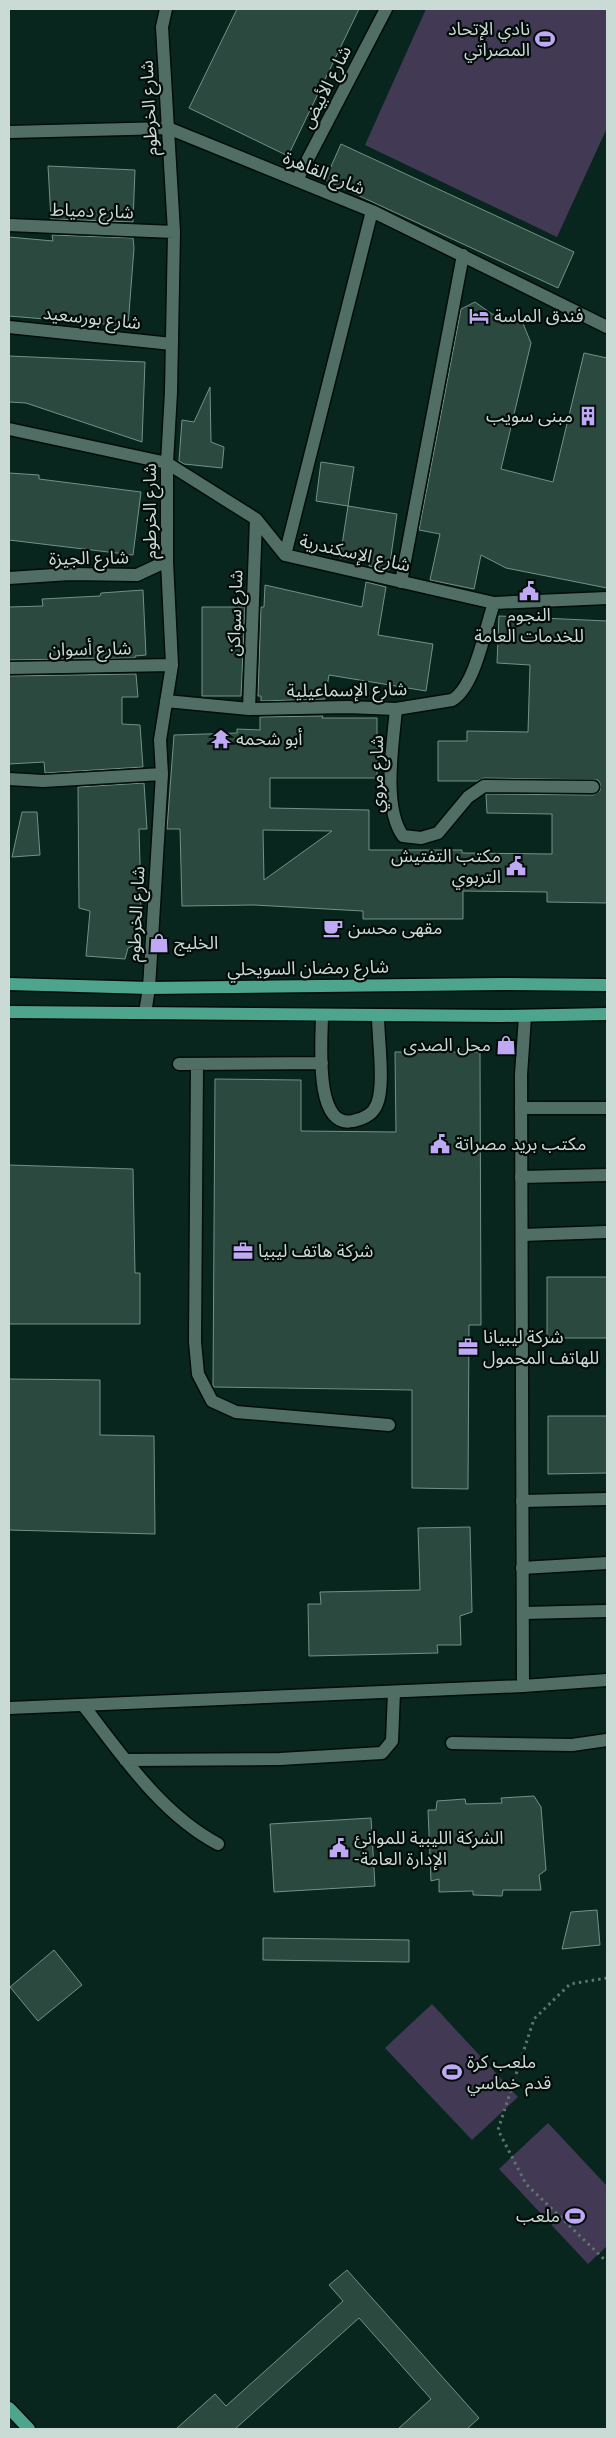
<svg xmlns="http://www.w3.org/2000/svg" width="616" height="2438" viewBox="0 0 616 2438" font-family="Karla,'Noto Sans Arabic',sans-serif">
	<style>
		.green { fill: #423955 }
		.building { fill: #2c4940; stroke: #729187; fill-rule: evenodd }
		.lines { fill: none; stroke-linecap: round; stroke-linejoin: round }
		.service-casing { stroke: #000d08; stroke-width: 15 }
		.minor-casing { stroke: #000d08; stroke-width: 15 }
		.primary-casing { stroke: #000d08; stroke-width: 15 }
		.path { stroke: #5d756d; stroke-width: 3; stroke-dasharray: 2.5 4; stroke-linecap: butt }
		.service { stroke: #516e65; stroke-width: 12 }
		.minor { stroke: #516e65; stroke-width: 12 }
		.primary { stroke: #4ea58e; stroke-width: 12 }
		.labels { text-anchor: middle; stroke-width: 4.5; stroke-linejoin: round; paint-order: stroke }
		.poi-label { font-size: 18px; fill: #cadad4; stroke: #030c09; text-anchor: start }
		.street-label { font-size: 18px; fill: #cadad4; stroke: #030c09 }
	</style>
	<rect width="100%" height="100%" fill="#08261e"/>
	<path class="green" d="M426,9H607V128L557,237L365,145Z
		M432,2004L518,2097L472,2140L385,2048Z
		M548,2123L607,2186V2246L588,2264L499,2169Z"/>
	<path class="building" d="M237,9H359L288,156L189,108Z
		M341,144L574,252L558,288L325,180Z
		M48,166L135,170L133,222L51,219Z
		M52,235L133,238L134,248L128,326L9,316V237L53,241Z
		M475,302L492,314L522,321L531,343L501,469L553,482L584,353L607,358V588L506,568L481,555L474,589L430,580L440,534L419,530L461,309Z
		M9,356L145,362L142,442L26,403L9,402Z
		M210,387L211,442L224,447L222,468L184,464L179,461L182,420L194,422Z
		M321,462L354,467L348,506L316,501Z
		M9,473L39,475V479L141,492L133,555L9,540Z
		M348,506L397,514L389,570L369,566L370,562L340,558Z
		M366,582L386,587L378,635L433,644L426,691L329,675L325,699L261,701V696H258L261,607H264L265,585L362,607Z
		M143,590L146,655L135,656V658L9,660V607L43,606L42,599L100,596L101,593Z
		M202,607H245L241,696H202Z
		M499,616L607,621V903L547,902V892L463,891V919H363V911L254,905L182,906L180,829H167L174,735L237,733V729L260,730V717L323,716L322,718H377V778H270V808L369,810V850H462V853L552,854V814L487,813L486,794L593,795L600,791V783L598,780L484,778L477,781H438V741H467V731L528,732L530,665L497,663ZM263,830L332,831L264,880Z
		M136,674L138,697H122V724L140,725L143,767L45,773L44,762L9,764V676Z
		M144,783L147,829H139L141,898L139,943L128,948L125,959L86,956L90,911L79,908L78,787Z
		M22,812H37L40,855L12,857Z
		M395,1052H480L481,1325H469L468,1489L412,1488V1390L214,1387L213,1385L215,1079L301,1080V1131L396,1132Z
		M9,1165L133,1169L135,1273H140V1324H9Z
		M547,1277H607V1338H547Z
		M9,1379L100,1380V1435L154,1436L155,1534L9,1530Z
		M548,1416H607V1473L548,1474Z
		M470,1527L472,1612L460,1616L461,1645H437L438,1653L309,1656L308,1604H321L320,1592L420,1590L418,1528Z
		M534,1796L541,1807L546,1870L539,1875L541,1890H503L502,1896L473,1895V1891L439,1892V1879L431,1881L428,1810H436L437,1801L465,1799L466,1804L502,1803L501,1798Z
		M371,1818L375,1886L274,1892L270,1824Z
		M597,1910L600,1945L562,1949L571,1912Z
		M263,1938L409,1940V1962L263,1960Z
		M54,1950L82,1985L38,2021L10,1987Z
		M347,2270L479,2418L467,2429H398L431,2399L359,2318L235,2429H176L215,2394L226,2406L343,2301L329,2285Z"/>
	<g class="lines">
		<defs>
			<path id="service" d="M396,709C393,744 382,807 403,836L421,838L438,833L468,797L484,786L593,787
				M322,1015C322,1038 313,1130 353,1121C363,1119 373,1115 377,1104C385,1085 378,1038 378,1016
				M179,1064L322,1063
				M197,1064L195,1342L198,1374L212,1401L236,1412L389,1425
				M521,1108H607
				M521,1177L607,1175
				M522,1235L607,1232
				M522,1501L607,1499
				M522,1568L607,1563
				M523,1613L607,1611
				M83,1705C122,1755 161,1814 218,1844
				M452,1743L572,1745L607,1740
				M125,1760L280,1759L382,1753L392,1741L394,1692"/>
			<path id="minor" d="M9,132L168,128L372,211L607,327
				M297,180L386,9
				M9,225L174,232
				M9,327L172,344
				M9,429L167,463L256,519L285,555L494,603L607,598
				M285,555L372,211
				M9,578L70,574L137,575L167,561
				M401,582L463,255
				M9,668L172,665
				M166,701L249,709L347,707L396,709L452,700C475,687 485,629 494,603
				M249,709L256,519
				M9,779L43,781L162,774
				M145,1013L149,988L162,774L160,740L172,665L167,561V463L171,392L174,232L162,27L166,9
				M523,1686L521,1075L525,1016
				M9,1708L523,1686L607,1680"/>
			<path id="primary" d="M9,984L149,988L502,984L607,985
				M9,1012L502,1016L607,1014
				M9,2408L29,2429"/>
		</defs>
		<use href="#service" class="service-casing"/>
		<use href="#minor" class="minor-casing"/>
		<use href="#primary" class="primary-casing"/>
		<path class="path" d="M607,1978L570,1984L534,2019L498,2130L526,2184L607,2262"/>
		<use href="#service" class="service"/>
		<use href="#minor" class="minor"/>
		<use href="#primary" class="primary"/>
	</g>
	<defs>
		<symbol id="stadium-bare" viewBox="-9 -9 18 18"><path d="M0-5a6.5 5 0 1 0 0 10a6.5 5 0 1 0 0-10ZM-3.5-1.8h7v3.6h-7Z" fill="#bfa9f4" stroke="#030c09" stroke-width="2.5" paint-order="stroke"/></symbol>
		<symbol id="hotel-bare" viewBox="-9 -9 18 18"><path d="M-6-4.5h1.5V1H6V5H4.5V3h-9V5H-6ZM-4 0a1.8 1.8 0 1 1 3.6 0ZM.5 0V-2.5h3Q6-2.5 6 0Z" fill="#bfa9f4" stroke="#030c09" stroke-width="2.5" paint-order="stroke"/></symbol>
		<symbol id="building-bare" viewBox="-9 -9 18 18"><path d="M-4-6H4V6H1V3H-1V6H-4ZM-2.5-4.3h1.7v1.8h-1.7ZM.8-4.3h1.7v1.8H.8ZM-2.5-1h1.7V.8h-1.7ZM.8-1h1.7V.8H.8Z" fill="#bfa9f4" stroke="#030c09" stroke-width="2.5" paint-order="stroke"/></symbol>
		<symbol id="civic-bare" viewBox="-9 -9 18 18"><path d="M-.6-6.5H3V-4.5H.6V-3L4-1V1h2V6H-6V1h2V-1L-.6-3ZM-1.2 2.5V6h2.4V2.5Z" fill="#bfa9f4" stroke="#030c09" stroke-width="2.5" paint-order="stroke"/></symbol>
		<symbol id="temple-bare" viewBox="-9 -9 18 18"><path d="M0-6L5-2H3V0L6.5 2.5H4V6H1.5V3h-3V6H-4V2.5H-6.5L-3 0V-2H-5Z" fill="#bfa9f4" stroke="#030c09" stroke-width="2.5" paint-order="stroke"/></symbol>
		<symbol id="cafe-bare" viewBox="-9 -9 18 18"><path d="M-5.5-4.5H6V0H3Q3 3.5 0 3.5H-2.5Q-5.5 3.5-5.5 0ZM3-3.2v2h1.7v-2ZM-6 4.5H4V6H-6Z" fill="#bfa9f4" stroke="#030c09" stroke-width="2.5" paint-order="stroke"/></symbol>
		<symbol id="shop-bare" viewBox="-9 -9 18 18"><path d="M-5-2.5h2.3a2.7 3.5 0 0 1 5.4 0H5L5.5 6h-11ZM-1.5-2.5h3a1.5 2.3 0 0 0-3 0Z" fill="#bfa9f4" stroke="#030c09" stroke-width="2.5" paint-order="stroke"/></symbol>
		<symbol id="office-bare" viewBox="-9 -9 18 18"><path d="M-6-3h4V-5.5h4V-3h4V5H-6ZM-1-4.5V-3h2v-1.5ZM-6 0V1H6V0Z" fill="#bfa9f4" stroke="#030c09" stroke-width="2.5" paint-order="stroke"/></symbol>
	</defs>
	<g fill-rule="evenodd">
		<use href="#stadium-bare" x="531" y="25" width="28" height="28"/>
		<use href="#hotel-bare" x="465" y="302" width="28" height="28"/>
		<use href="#building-bare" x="574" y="402" width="28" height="28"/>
		<use href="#civic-bare" x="515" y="577" width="28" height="28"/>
		<use href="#temple-bare" x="207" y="725" width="28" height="28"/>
		<use href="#civic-bare" x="502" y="852" width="28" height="28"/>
		<use href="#cafe-bare" x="319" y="914" width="28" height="28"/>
		<use href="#shop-bare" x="145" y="929" width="28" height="28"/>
		<use href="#shop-bare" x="492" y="1031" width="28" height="28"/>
		<use href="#civic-bare" x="426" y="1130" width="28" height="28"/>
		<use href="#office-bare" x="229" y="1237" width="28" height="28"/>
		<use href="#office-bare" x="454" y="1333" width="28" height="28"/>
		<use href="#civic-bare" x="325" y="1834" width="28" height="28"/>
		<use href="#stadium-bare" x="438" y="2058" width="28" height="28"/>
		<use href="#stadium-bare" x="561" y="2202" width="28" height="28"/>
	</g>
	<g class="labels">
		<g class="poi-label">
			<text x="530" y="35" text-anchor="end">نادي الإتحاد<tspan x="530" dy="21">المصراتي</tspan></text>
			<text x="494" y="322">فندق الماسة</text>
			<text x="573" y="422" text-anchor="end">مبنى سويب</text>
			<text x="529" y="621" text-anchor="middle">النجوم<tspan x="529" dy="21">للخدمات العامة</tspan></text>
			<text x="236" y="745">أبو شحمه</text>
			<text x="501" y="862" text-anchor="end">مكتب التفتيش<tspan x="501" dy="21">التربوي</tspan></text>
			<text x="348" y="934">مقهى محسن</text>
			<text x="174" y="949">الخليج</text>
			<text x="491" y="1051" text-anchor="end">محل الصدى</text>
			<text x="455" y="1150">مكتب بريد مصراتة</text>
			<text x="258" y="1257">شركة هاتف ليبيا</text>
			<text x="483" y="1343">شركة ليبيانا<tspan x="483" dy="21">للهاتف المحمول</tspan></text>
			<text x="354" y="1844">الشركة الليبية للموانئ<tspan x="354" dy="21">-الإدارة العامة</tspan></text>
			<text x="467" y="2068">ملعب كرة<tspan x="467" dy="21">قدم خماسي</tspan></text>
			<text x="560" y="2222" text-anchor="end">ملعب</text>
		</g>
		<g class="street-label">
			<text transform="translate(326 87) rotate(-63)" y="6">شارع الأبيض</text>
			<text transform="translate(149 108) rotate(-93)" y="6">شارع الخرطوم</text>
			<text transform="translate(324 173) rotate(22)" y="6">شارع القاهرة</text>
			<text transform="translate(92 211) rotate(2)" y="6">شارع دمياط</text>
			<text transform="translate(92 318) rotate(6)" y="6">شارع بورسعيد</text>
			<text transform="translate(150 511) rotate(-90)" y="6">شارع الخرطوم</text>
			<text transform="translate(355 553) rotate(13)" y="6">شارع الإسكندرية</text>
			<text transform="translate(89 558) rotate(-1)" y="6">شارع الجيزة</text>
			<text transform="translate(235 613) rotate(-88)" y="6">شارع سواكن</text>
			<text transform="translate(90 649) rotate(-1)" y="6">شارع أسوان</text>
			<text transform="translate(347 690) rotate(-1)" y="6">شارع الإسماعيلية</text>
			<text transform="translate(377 774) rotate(-90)" y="6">شارع مروي</text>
			<text transform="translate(136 914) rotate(-87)" y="6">شارع الخرطوم</text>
			<text transform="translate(308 968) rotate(-1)" y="6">شارع رمضان السويحلي</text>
		</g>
	</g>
	<rect width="616" height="2438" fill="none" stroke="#cadad4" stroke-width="20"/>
</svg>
